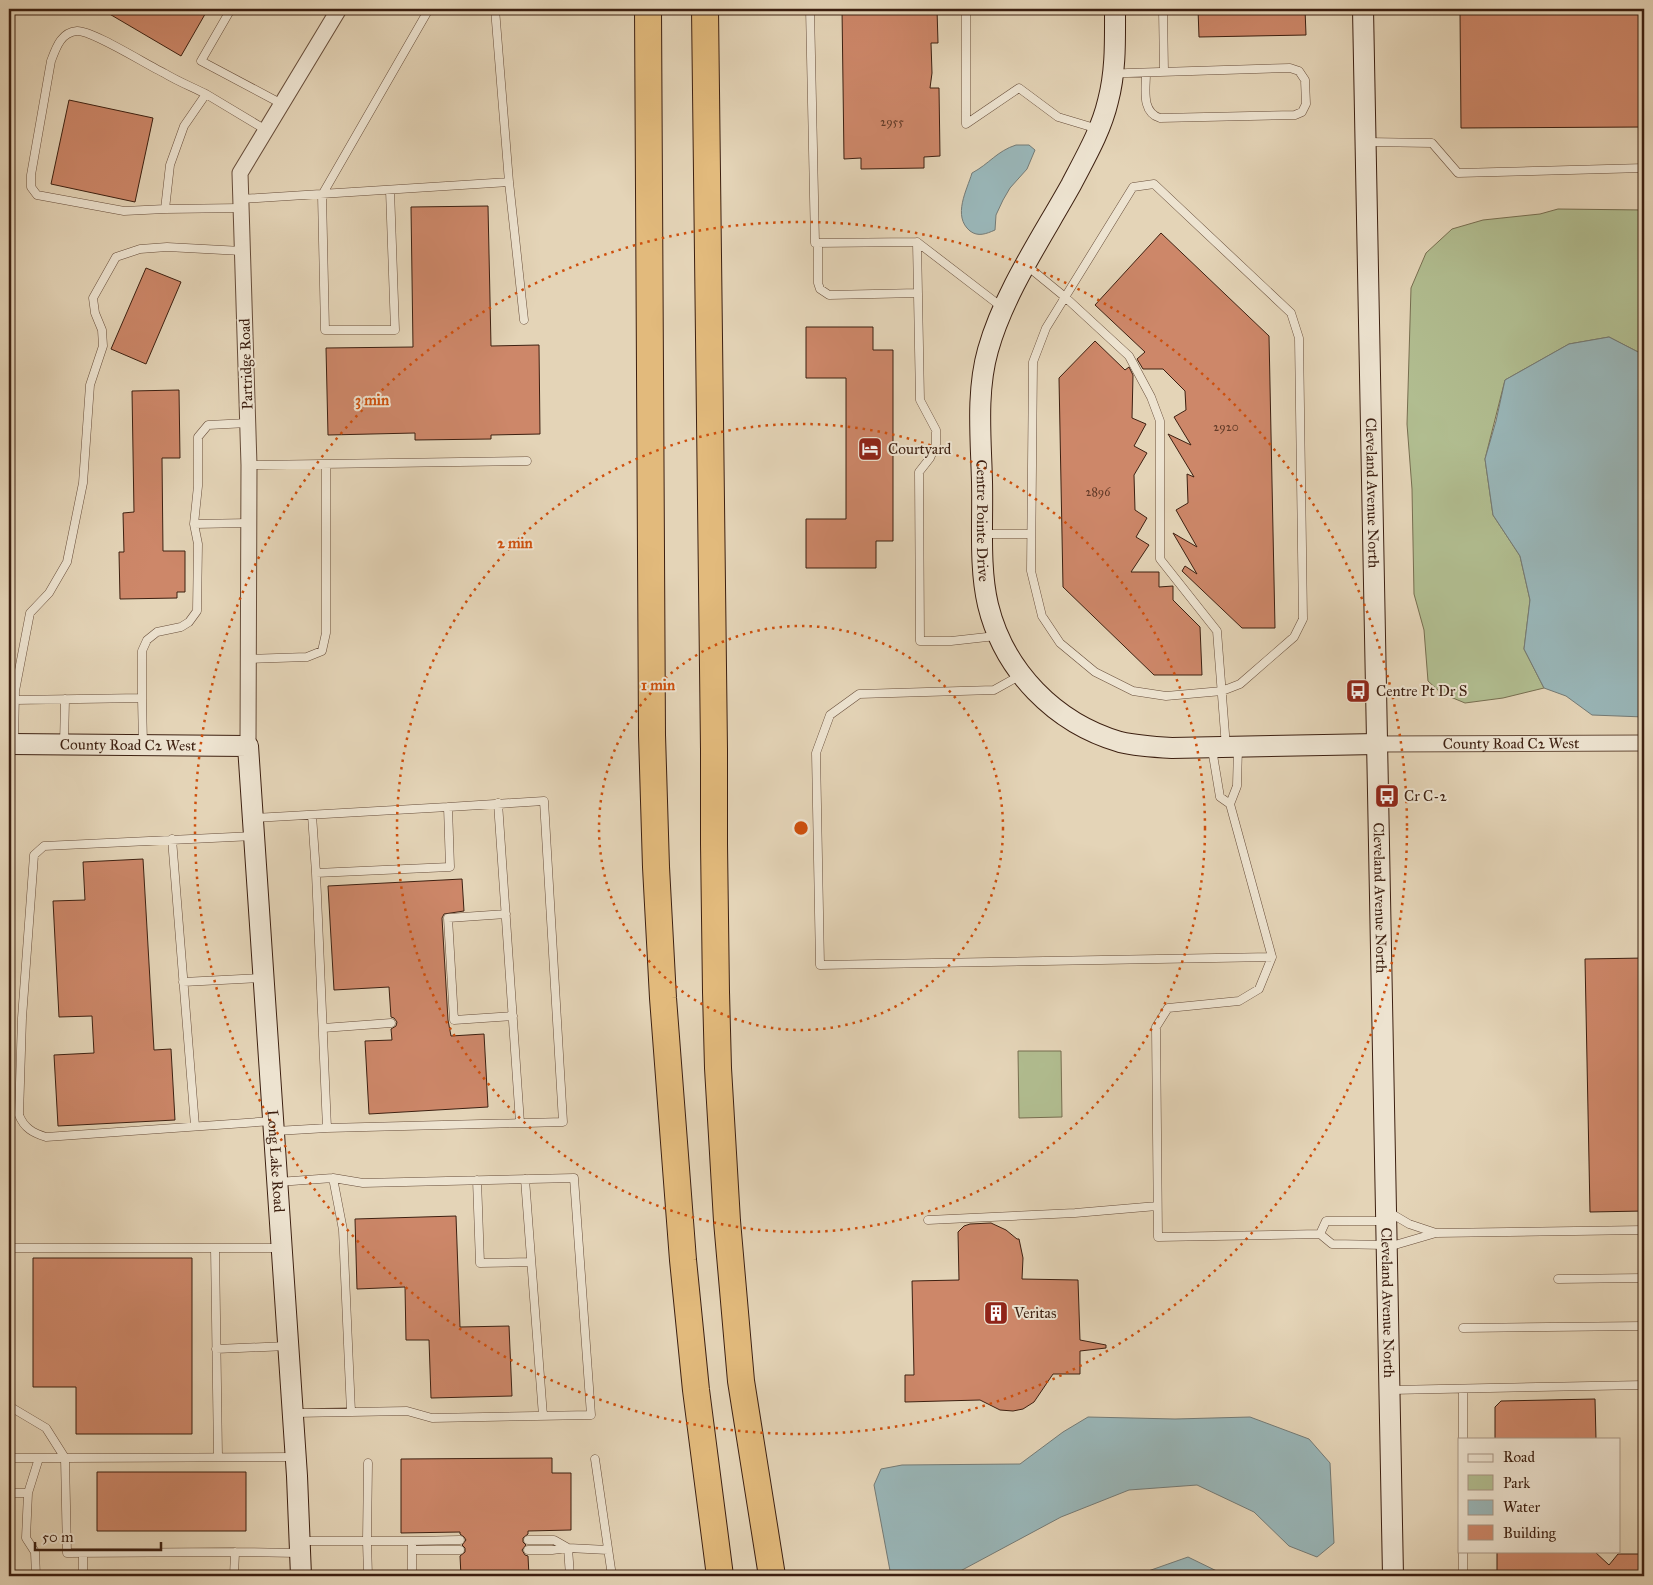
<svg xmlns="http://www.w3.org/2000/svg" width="1653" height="1585" viewBox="0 0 1653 1585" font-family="'IM FELL Great Primer',serif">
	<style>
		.green { fill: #b1bd90; stroke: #776e50 }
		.water { fill: #99b6b8; stroke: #747a75 }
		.building { fill: #cd8769; stroke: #3d2011 }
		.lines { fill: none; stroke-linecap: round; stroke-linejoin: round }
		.lane-casing { stroke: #674d3a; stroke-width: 9 }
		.street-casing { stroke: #674d3a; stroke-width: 17 }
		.secondary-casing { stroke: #3d2011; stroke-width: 22 }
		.highway-casing { stroke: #3d2011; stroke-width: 28 }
		.lane { stroke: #ede3d0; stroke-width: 8 }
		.street { stroke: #ede3d0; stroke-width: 15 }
		.secondary { stroke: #ede3d0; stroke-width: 20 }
		.highway { stroke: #e2ba7c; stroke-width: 26 }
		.ring { fill: none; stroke: #ce500d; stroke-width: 2.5; stroke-dasharray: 2.5 5 }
		.labels { text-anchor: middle; stroke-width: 4; stroke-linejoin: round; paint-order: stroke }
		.number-label { font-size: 12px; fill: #613a27 }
		.street-label { font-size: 15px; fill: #3d2011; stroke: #ede3d0 }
		.poi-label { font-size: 15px; fill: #3d2011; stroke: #ede3d0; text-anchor: start }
		.centre { fill: #ce500d; stroke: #ede3d0; stroke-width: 2.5 }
		.ring-label { font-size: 15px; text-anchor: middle; font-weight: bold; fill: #ce500d; stroke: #ede3d0; stroke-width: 4; stroke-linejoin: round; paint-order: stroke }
	</style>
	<rect width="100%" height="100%" fill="#e4d4b7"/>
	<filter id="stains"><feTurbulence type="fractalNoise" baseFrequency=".004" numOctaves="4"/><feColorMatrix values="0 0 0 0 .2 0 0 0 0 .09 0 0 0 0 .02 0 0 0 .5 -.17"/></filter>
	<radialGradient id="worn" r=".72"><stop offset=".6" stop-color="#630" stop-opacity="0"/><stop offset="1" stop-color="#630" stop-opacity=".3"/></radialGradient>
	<path class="green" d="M1558,209L1644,210V357L1640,353L1609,337L1569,344L1505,380L1485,459L1493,515L1520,556L1530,600L1524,649L1544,688L1503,698L1465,703L1441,693L1428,681L1424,630L1414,594L1412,489L1407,424L1411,288L1426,253L1452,229L1483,220L1540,214Z
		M1018,1051H1061L1062,1117L1019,1118Z"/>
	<path class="water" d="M1016,145H1029L1035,150L1027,169L1010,188L1003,200L996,215L995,230C986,234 978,237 970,231C952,216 967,190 972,173C989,164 997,151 1016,145Z
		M1609,337L1640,353L1644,357V717L1592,715L1566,696L1544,688L1524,649L1530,600L1520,556L1493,515L1485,459L1496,421L1505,380L1569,344Z
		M1088,1417L1175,1419L1250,1417L1309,1439L1330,1463L1334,1543L1317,1557L1289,1546L1254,1512L1197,1485L1129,1490L1061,1517L951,1576H891L874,1485L881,1469L902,1465L1020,1464L1063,1432Z
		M1188,1557L1227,1576H1134Z"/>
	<path class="building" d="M101,9H208L181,56Z
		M842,9H937L938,43H931L932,73L930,88H939L940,156L924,157V168L861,169V158L844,159Z
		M1198,9H1305L1306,35L1199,37Z
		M1644,11V127L1461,128L1460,12Z
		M69,100L153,118L135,202L51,184Z
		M488,206L491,346L539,345L540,434L491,435V439L415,440V433L328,435L326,348L413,347L411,207Z
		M1161,233L1269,336L1275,628H1242L1182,571L1185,566L1197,574L1173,533L1197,547L1176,510L1188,503L1187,474L1194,477L1168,434L1191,445L1174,417L1186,410L1185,391L1163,369H1143L1137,359L1145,352L1095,305Z
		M146,268L181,282L146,364L111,349Z
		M806,327H873V350H893V541H876V568H806V519H846V378H806Z
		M1095,341L1125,370L1129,367L1133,375L1132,418L1146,424L1134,446L1147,453L1134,475L1135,510L1147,518L1136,537L1149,545L1131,572H1159V587L1173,586V600L1200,627L1202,675H1154L1063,587L1059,378Z
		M179,390L180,458H162L163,551H185V592H177V598L120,599L119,552H124L123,513L134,512L132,391Z
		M143,859L154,1050L171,1049L175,1120L58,1126L54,1055L94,1053L92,1016L59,1017L53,901L85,900L83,862Z
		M462,879L464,911L444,914L442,918L448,1020L451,1036L484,1034L488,1107L369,1114L365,1041L392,1040L391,1029L396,1026L397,1022L394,1018L391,1017L389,987L334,990L328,886Z
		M1644,958V1211L1590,1212L1585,959Z
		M456,1216L460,1327L509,1326L512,1396L431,1398L429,1340H406L405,1287L357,1289L355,1219Z
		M991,1223L1006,1230L1017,1239H1019L1023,1258L1022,1279L1078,1280L1080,1340L1106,1345V1348L1080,1351V1374H1053L1034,1402L1023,1409L1013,1411L1000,1410L980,1400L905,1402V1375H914L912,1281L959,1280L958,1232L964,1226L970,1224Z
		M33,1258H192V1434H76V1387H33Z
		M1595,1399L1596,1439H1495V1407L1501,1401Z
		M552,1458V1473H571V1530L528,1531V1534L523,1538V1542L526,1545L522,1550L525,1555L528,1556L529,1576H461L460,1556L465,1552V1548L462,1545L466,1540L464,1537L460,1534V1532L401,1533V1459Z
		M97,1472H246V1531H97Z
		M1497,1551H1594L1609,1565L1618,1554H1644V1576H1497Z"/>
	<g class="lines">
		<defs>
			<path id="lane" d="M231,9L201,61L282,104
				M495,9L509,182
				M810,9L815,243L917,242
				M966,9V124L1019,88L1058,117L1098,129
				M1163,9L1164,72
				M1113,74L1128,73L1290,68L1299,71L1305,80L1306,104L1302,112L1295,115L1160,118C1141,112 1146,89 1146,73
				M1367,142L1432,143L1458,173L1644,168
				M1154,184L1291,313L1299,338L1303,619L1294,637L1240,684L1222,691L1166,696L1133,691L1095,672L1060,643L1042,616L1031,571L1033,362L1046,328L1133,187Z
				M390,190L395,330H325L322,195L429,9
				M241,199L509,182L524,320
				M241,208L165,209L170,165L184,126L206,94L266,130
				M165,209L124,211L37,195L31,187V175L51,61C56,48 61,32 77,31C92,30 147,65 164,73C177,81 192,87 206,94
				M818,243V283L820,289L829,295L918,293
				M1026,265L1065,297L1129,356L1151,397L1160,421V559L1217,631L1226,747
				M249,465L527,461
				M194,524L249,523
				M983,534H1031
				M996,636L951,641H920L919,472L930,458L936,444V430L920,400L917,242L1003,308
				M248,659L307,657L322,651L326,633V465
				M1021,675L994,690L859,694L830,715L816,753L820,965L1272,957L1230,804L1237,786L1238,747
				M142,698V651L147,640L157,632L181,627L189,622L197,611L198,544L194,524L198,486V437L208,425L248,423
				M15,700L142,698L143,745
				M14,744L15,691L30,613L49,593L67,562L83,483L90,385L103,346L102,330L95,313L93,298L116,257L140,249L167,247L242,251
				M64,745L65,699
				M1212,749L1220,797L1230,804
				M498,803L520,1123
				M253,818L448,807L450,867L316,873L312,815
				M254,836L44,846L34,855L22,1018L19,1115C24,1128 33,1133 46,1137L273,1121
				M172,839L195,1126
				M316,873L327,1128
				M506,914L448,918L454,1020L513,1016
				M1272,957L1259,989L1239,1001L1168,1008L1156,1027L1158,1237L1320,1234L1332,1244L1386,1245
				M183,982L263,978
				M323,1028L391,1023
				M276,1131L327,1128L563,1122L544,801L448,807
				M333,1178L343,1230L351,1412
				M525,1179L543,1416
				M477,1180L480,1263L531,1262
				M278,1182L333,1178L363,1183L574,1178L591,1415L432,1418L407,1411L295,1413
				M1387,1211L1409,1224L1436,1233L1388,1247
				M928,1220L1075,1213L1157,1206
				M1436,1233L1644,1230
				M1320,1234L1326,1221H1385
				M215,1248L218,1456
				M9,1261V1248H281
				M1558,1279L1644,1278
				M1463,1328L1644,1326
				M216,1349L287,1346
				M1391,1390L1644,1385
				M9,1406L46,1428L65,1458
				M1463,1439V1389
				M9,1458H65
				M595,1459L612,1576
				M368,1463L367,1541H412V1576
				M9,1493H28
				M528,1540H554L568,1548
				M300,1541H367L368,1576
				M412,1541L460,1540
				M568,1548L570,1576
				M412,1550H460
				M528,1550H552L568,1548L608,1550
				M235,1552L298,1553
				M83,1553V1576
				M36,1576L35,1552L26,1538L28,1493L39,1458
				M234,1576L235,1552L67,1553L65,1458L295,1457
				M1463,1576V1551"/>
			<g id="street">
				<path id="s1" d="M1377,744L1644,743"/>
				<path d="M248,746L249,465L240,173L339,9"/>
			</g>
			<g id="secondary">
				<path id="s2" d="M1115,9C1115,40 1116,71 1108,101C1101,131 1085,158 1071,185C1042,237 1004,293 988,350C976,392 981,439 982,482C983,522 979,567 988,605C1004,671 1055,723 1120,742C1137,746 1154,747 1172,748L1377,744"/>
				<path id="s3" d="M1363,9L1393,1576"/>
				<path id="s4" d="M9,744L248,746L297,1476L301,1576"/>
			</g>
			<path id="highway" d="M648,9L652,735L656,867L663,998L683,1260L696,1390L720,1576
				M705,9L714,749V844L716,992L718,1068L727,1221L741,1381L772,1576"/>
		</defs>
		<use href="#lane" class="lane-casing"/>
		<use href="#street" class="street-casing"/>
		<use href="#secondary" class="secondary-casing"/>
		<use href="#highway" class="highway-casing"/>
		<use href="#lane" class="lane"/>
		<use href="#street" class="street"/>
		<use href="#secondary" class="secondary"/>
		<use href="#highway" class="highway"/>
	</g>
	<g class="ring">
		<circle cx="801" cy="828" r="202"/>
		<circle cx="801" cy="828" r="404"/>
		<circle cx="801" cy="828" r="606"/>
	</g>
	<defs>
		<symbol id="hotel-square" viewBox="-11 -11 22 22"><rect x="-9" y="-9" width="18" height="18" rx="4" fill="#8f2418" stroke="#ede3d0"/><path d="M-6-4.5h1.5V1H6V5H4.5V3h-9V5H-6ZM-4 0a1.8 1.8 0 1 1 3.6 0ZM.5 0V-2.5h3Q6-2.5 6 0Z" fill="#fff"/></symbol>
		<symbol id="bus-square" viewBox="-11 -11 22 22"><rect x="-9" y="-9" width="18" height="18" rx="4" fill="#8f2418" stroke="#ede3d0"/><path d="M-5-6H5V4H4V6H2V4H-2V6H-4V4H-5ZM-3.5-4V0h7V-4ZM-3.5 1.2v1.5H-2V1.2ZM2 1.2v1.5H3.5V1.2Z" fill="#fff"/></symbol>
		<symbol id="building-square" viewBox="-11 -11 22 22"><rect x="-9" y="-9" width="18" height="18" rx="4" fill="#8f2418" stroke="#ede3d0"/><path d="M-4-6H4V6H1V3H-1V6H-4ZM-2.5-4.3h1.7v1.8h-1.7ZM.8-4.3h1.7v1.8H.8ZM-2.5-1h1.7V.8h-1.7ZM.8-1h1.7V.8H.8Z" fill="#fff"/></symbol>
	</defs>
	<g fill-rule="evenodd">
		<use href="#hotel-square" x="856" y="435" width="28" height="28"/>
		<use href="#bus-square" x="1344" y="677" width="28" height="28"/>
		<use href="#bus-square" x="1373" y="782" width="28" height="28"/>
		<use href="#building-square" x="982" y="1299" width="28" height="28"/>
	</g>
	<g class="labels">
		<g class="number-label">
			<text x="892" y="126">2955</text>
			<text x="1226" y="431">2920</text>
			<text x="1098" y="496">2896</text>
		</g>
		<g class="street-label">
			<text transform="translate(246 364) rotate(-92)" y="5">Partridge Road</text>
			<text dy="5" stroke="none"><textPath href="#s3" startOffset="484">Cleveland Avenue North</textPath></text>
			<text dy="5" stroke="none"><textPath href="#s2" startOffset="541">Centre Pointe Drive</textPath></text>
			<text dy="5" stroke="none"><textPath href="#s1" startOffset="134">County Road C2 West</textPath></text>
			<text dy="5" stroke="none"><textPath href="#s4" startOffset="119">County Road C2 West</textPath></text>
			<text dy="5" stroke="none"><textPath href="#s3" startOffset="889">Cleveland Avenue North</textPath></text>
			<text dy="5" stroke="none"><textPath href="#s4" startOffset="655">Long Lake Road</textPath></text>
			<text dy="5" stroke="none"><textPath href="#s3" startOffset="1294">Cleveland Avenue North</textPath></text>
		</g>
		<g class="poi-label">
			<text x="888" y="454">Courtyard</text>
			<text x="1376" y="696">Centre Pt Dr S</text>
			<text x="1404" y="801">Cr C-2</text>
			<text x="1014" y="1318">Veritas</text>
		</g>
	</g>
	<circle cx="801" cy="828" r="8" class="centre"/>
	<g class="ring-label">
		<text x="372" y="405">3 min</text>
		<text x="515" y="548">2 min</text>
		<text x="658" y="690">1 min</text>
	</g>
	<rect width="1653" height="1585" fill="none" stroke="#e4d4b7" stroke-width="30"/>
	<rect x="10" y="10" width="1633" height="1565" fill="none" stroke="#3d2011" stroke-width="2.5"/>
	<rect x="15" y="15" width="1623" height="1555" fill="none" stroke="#3d2011"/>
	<rect x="1458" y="1438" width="162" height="115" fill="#ede3d0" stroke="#a79584"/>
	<rect x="1468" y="1454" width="25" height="8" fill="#ede3d0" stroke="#a79584"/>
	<text x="1503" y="1462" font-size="15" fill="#3d2011">Road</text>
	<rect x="1468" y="1475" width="25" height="15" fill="#b1bd90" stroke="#a79584"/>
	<text x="1503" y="1488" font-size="15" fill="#3d2011">Park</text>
	<rect x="1468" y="1500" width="25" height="15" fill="#99b6b8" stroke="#a79584"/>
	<text x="1503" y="1512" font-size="15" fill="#3d2011">Water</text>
	<rect x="1468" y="1525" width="25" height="15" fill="#cd8769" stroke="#a79584"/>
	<text x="1503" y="1538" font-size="15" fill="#3d2011">Building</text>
	<path d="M35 1542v8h126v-8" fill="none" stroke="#3d2011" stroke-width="2.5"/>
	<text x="42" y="1542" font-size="15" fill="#3d2011" stroke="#ede3d0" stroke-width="4" paint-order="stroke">50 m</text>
	<rect width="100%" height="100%" filter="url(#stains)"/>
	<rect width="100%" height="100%" fill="url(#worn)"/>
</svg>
